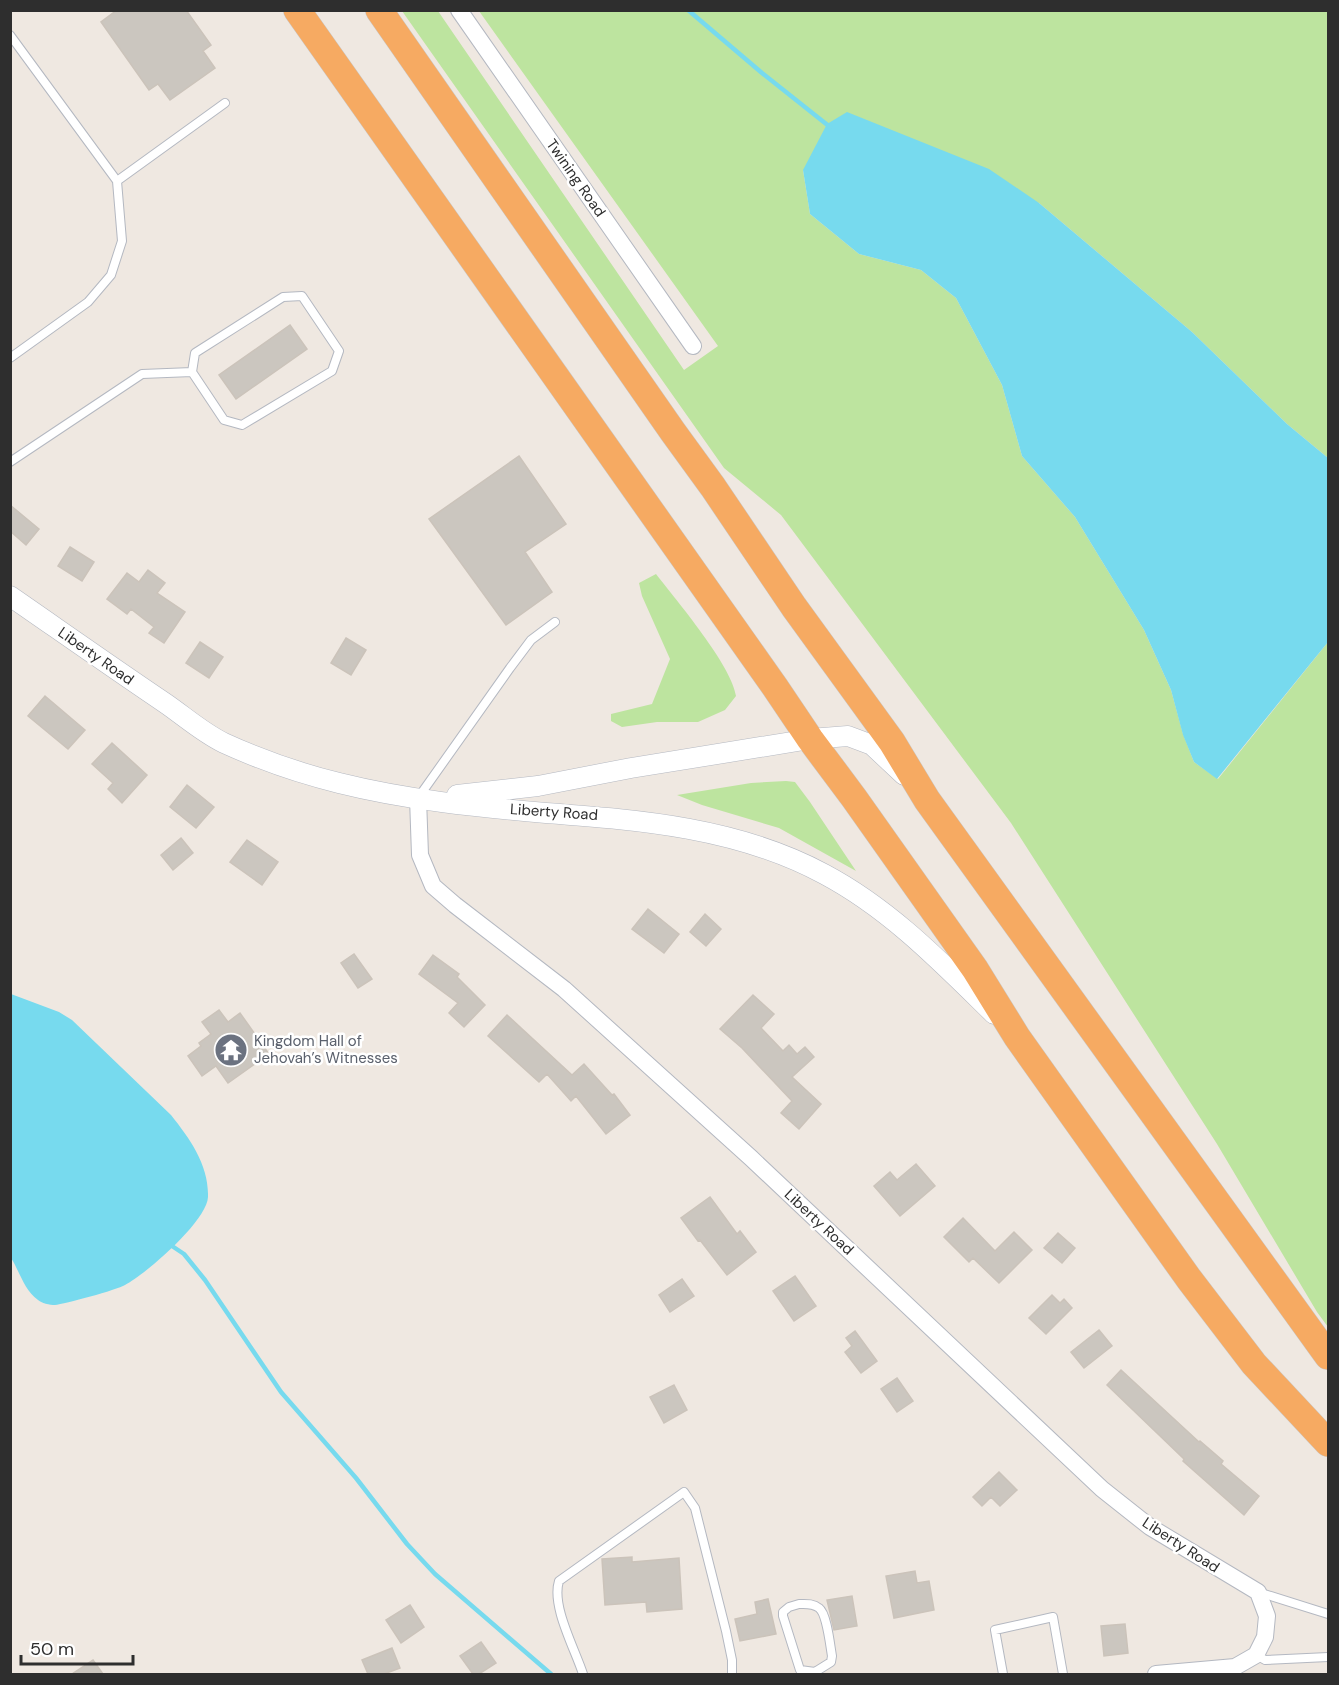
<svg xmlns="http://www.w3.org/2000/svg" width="1339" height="1685" viewBox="0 0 1339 1685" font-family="'DM Sans',sans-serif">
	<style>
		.green { fill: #bde49f }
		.water { fill: #77daee }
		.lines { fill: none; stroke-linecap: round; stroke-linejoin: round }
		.stream { stroke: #77daee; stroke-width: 4.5 }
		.building { fill: #cbc6bf; stroke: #cbc3ba; stroke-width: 1.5 }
		.service-casing { stroke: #b4b8c1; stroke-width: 10 }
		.minor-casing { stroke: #b4b8c1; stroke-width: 18 }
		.tertiary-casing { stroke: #b4b8c1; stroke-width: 21 }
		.trunk-casing { stroke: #c9c9c9; stroke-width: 28 }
		.service { stroke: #fff; stroke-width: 8 }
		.minor { stroke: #fff; stroke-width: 16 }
		.tertiary { stroke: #fff; stroke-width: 20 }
		.trunk { stroke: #f6aa62; stroke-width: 27 }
		.labels { text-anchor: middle; stroke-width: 5; stroke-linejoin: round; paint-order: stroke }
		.street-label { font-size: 15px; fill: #2e2e2e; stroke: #fff }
		.worship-label { font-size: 15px; fill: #5b616d; stroke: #fff; text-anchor: start }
	</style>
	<rect width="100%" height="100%" fill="#efe8e1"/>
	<path class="green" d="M402,11H438L684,370L718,346L479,11H1328V458L1287,424L1192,332L1039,203L803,170L810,214L859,254L921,270L956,298L1002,385L1022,456L1075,517L1144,630L1171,690L1183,734L1194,762L1218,779L1328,642V1327L1317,1312L1217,1144L1011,823L781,515L724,468Z
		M656,574C677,601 732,666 736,696L725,710L698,722H657L622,727L611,721V714L652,704L670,659L642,596L639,583Z
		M786,781L795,782L810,802L856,871L779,828L702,805L677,795L751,783Z"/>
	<path class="water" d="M847,112L989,169L1039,203L1192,332L1287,424L1328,458V642L1217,779L1194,762L1183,735L1171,690L1144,630L1075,517L1022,456L1002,385L956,298L921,270L859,254L810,214L803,170L827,124Z
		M11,994L59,1012L72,1020L171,1115C190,1139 209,1165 208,1197C207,1221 146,1274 125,1285C117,1290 64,1304 55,1305C50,1305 41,1303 38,1300C24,1290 20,1272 11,1258Z"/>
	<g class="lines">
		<path class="stream" d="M688,10L762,73L830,127
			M169,1244L184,1254L205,1280L281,1392L356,1478L407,1544L435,1574L551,1674"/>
	</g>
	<path class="building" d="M117,10H186L211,45L203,51L215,68L170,100L158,84L149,90L101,22Z
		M290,325L307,349L236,399L219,375Z
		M519,456L566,524L525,552L552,592L506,625L429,519Z
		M10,505L39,529L26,545L10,531Z
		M70,547L94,562L82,581L58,566Z
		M148,570L165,583L157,593L185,612L164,643L149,633L154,627L131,609L127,614L107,599L127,573L139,582Z
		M346,638L366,650L351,675L331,663Z
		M200,642L223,657L209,678L186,663Z
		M45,696L85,730L68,749L28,716Z
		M112,743L147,775L122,803L108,789L113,783L92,764Z
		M187,785L214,807L196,828L170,807Z
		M181,838L193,853L173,870L161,855Z
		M247,840L278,862L262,885L230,862Z
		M648,909L679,934L664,953L632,929Z
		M705,914L721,929L706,946L690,932Z
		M354,954L372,979L358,988L341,963Z
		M433,955L459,974L457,977L485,1005L464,1027L449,1013L458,1003L419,974Z
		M753,995L774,1014L761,1028L783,1051L789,1045L797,1054L805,1047L814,1057L792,1077L821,1104L799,1129L781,1113L792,1101L742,1048L720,1029Z
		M219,1010L228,1022L240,1013L269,1054L228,1083L216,1066L202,1076L188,1056L201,1046L199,1043L211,1034L202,1022Z
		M507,1015L572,1075L584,1064L612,1095L614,1094L630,1115L606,1134L576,1096L571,1101L547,1074L539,1082L488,1036Z
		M916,1164L935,1186L900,1216L874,1186L890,1172L897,1180Z
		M710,1197L737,1234L740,1231L756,1252L727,1275L700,1240L698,1241L681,1218Z
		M963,1218L995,1251L1014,1232L1032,1250L999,1283L973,1258L969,1262L944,1237Z
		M1058,1233L1075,1248L1062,1263L1044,1248Z
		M795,1276L816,1306L794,1321L773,1291Z
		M682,1279L694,1296L670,1312L659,1295Z
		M1052,1295L1060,1303L1064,1299L1072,1308L1046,1334L1029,1318Z
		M1099,1330L1112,1346L1084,1368L1071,1352Z
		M855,1331L877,1361L861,1373L845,1352L852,1346L846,1338Z
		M1121,1370L1199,1442L1200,1441L1223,1461L1221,1464L1259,1496L1244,1515L1183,1461L1184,1459L1107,1385Z
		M897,1378L913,1401L897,1412L881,1389Z
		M674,1385L687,1410L664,1423L650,1397Z
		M999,1472L1017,1490L1000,1506L991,1497L982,1506L973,1497Z
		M632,1557V1562L679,1558L682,1609L647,1612L646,1602L605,1605L602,1559Z
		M915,1571L917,1583L929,1581L934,1610L894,1618L886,1576Z
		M852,1596L857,1626L834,1630L827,1600Z
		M768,1599L776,1634L740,1641L735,1619L757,1614L755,1602Z
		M410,1605L424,1627L401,1643L386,1620Z
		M1125,1624L1128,1653L1104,1656L1101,1626Z
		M481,1642L496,1663L479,1674H473L460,1656Z
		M392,1648L400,1668L384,1674H368L362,1660Z
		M93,1660L103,1674H72Z"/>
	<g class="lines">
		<defs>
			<path id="service" d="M10,35L117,181L122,241L111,275L88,302L10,358
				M117,181L225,103
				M302,296L339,351L332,371L242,425L224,420L192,372L195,353L283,297Z
				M10,462L142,374L192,372
				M418,798L510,668L531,640L555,622
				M1258,1592L1328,1614
				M799,1604C805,1604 813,1603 819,1608C827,1614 830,1645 832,1656L831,1662L815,1672L800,1670L783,1616V1612L789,1607Z
				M1256,1655L1265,1660L1328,1657
				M583,1674C575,1649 551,1606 559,1581L684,1492L695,1508L726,1631L732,1660V1674
				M1003,1674L995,1630L1053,1617L1063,1674"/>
			<path id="minor" d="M459,10L693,346
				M418,798L420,855L433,886L455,905L564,989L751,1158L1102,1489L1150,1527L1258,1592L1267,1616L1265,1637L1256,1655L1235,1667L1156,1674"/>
			<path id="tertiary" d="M10,596C62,632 113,668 165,703C184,716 203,733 224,743C259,759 302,774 339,783C407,800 477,807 546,813C641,820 739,828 824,874C890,909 941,962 994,1014
				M457,795L538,786L631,768L810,739L848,736L872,745L904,775"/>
			<path id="trunk" d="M297,10L775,687L810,739L854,798L975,969L1017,1037L1189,1279L1254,1364L1328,1443
				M379,10L673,432L713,487L794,607L892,742L927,800L1328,1356"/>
		</defs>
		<use href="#service" class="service-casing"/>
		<use href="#minor" class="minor-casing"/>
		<use href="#tertiary" class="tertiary-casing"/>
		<use href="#trunk" class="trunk-casing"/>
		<use href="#service" class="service"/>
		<use href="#minor" class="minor"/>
		<use href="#tertiary" class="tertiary"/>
		<use href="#trunk" class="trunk"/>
	</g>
	<defs>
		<symbol id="temple-disc" viewBox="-11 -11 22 22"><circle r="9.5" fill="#6b7280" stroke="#fff"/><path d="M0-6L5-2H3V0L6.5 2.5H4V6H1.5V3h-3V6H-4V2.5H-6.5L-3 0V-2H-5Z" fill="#fff"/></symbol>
	</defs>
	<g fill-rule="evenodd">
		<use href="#temple-disc" x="212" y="1031" width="38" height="38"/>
	</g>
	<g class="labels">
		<g class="street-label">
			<text transform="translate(576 178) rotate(55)" y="5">Twining Road</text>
			<text transform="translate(96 656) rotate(35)" y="5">Liberty Road</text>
			<text transform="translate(554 812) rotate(4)" y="5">Liberty Road</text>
			<text transform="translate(819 1222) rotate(43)" y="5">Liberty Road</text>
			<text transform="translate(1181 1545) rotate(33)" y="5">Liberty Road</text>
		</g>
		<g class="worship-label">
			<text x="254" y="1046">Kingdom Hall of<tspan x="254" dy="17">Jehovah’s Witnesses</tspan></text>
		</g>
	</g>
	<rect width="1339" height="1685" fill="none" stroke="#2e2e2e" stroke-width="24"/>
	<path d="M21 1655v9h112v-9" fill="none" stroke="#2e2e2e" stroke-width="3"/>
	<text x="30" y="1655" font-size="18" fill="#2e2e2e" stroke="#ffffff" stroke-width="4.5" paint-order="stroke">50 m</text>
</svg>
